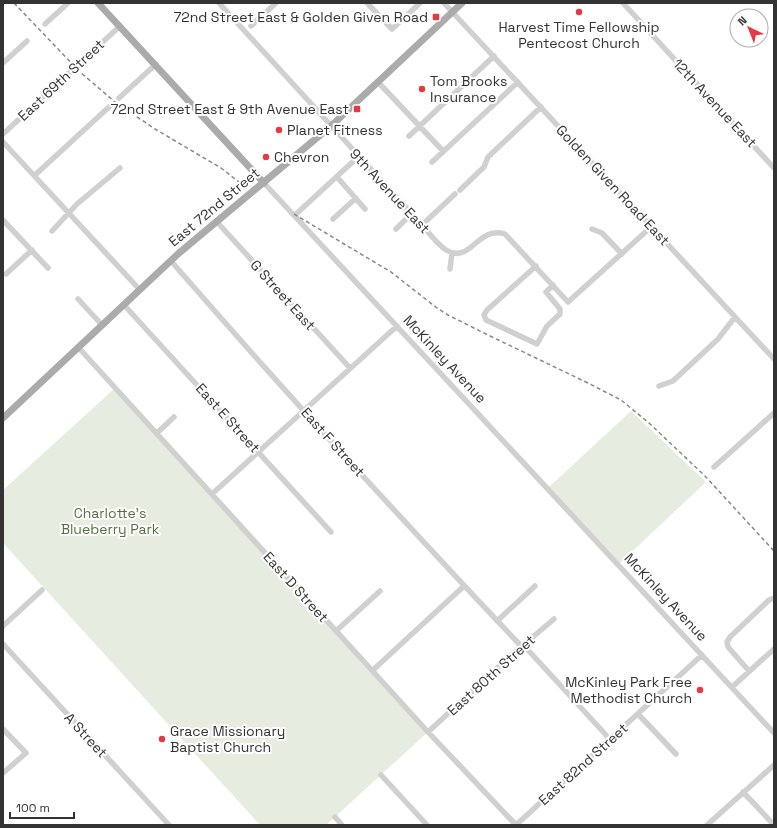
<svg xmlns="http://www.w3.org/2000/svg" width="777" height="828" viewBox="0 0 777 828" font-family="'Space Grotesk',sans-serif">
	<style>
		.green { fill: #e6ecdf }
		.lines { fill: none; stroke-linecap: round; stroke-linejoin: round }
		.minor { stroke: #d0d0d0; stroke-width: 5.5 }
		.major { stroke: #ababab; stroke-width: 7 }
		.rail { stroke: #888; stroke-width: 1.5; stroke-dasharray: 4 3; stroke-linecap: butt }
		.poi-dot { fill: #e63946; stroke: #fff; stroke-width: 1.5 }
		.labels { text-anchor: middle; stroke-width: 4; stroke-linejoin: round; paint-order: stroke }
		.poi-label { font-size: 14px; fill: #333; stroke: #fff; text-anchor: start }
		.street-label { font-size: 14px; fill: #333; stroke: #fff }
		.park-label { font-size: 14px; fill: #56703f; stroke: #fff }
	</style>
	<rect width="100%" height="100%" fill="#fff"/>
	<path class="green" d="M115,388L428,732L326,825H260L3,543V490Z
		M631,411L706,482L620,563L549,487Z"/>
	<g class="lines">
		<path class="minor" d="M219,3L422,225C429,233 437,244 446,250C471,265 477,225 505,234L568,302L651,227
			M367,3L392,29L420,3
			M444,3L774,359
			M623,3L774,168
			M45,24L68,3
			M251,26L276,3
			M3,63L27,41
			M378,82L443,151
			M119,98L156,64
			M3,134L120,26
			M409,136L494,56
			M3,142L140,290
			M432,162L518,82
			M35,175L109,107
			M337,177L365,209
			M264,183L774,733
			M460,190L484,167L488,157L541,107
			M295,215L359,156
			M333,219L356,198
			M3,220L48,268
			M217,222L350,368
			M422,225L455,194
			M396,229L411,214
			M592,229L602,233L622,254
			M52,231L77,204L120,168
			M171,261C285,392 402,520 521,646L528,650L606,735L609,740
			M536,266L487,310L484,315L486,320L537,344L547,326L560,314V309L546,292L553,285
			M450,269L452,253
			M6,274L32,250
			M78,299L102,325
			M124,305L331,532
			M78,347L428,732L516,825L702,655
			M659,386L673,381L718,339L735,317
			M157,433L174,417
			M714,467L774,413
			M212,494L397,326
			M497,621L535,586
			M3,626L42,590
			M336,631L380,591
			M3,644L169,825
			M373,670L464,586
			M749,671L728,647L727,642L730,637L769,600L774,598
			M732,687L774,649
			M638,714L676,754
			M3,729L26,753L3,773
			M428,732L521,646L534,636L554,619
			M381,775L427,825
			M743,792L774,825
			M335,817L342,825
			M707,825L774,765"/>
		<path class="major" d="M98,3L264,183
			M3,418L179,253L331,126L462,3"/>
		<path class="rail" d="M14,3L80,72L115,102L155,129L221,168L239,182
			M294,214L391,272L437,308L448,315L488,335L590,384L621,400L649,423L705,476L774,551"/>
	</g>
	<g class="poi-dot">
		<circle cx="579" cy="12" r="4"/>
		<rect x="432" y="13" width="8" height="8" rx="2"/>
		<circle cx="422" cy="89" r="4"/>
		<rect x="353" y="105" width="8" height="8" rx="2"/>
		<circle cx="279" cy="130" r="4"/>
		<circle cx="266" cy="157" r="4"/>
		<circle cx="700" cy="690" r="4"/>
		<circle cx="162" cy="739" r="4"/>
	</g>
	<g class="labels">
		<g class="poi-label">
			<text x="428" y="22" text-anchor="end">72nd Street East &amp; Golden Given Road</text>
			<text x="579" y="32" text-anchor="middle">Harvest Time Fellowship<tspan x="579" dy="16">Pentecost Church</tspan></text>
			<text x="430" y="86">Tom Brooks<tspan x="430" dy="16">Insurance</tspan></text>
			<text x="349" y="114" text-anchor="end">72nd Street East &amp; 9th Avenue East</text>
			<text x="287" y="135">Planet Fitness</text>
			<text x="274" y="162">Chevron</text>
			<text x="692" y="687" text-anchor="end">McKinley Park Free<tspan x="692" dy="16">Methodist Church</tspan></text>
			<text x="170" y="736">Grace Missionary<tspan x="170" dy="16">Baptist Church</tspan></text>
		</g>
		<g class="street-label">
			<text transform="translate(61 80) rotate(-43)" y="5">East 69th Street</text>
			<text transform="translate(715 103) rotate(47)" y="5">12th Avenue East</text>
			<text transform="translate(613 185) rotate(47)" y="5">Golden Given Road East</text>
			<text transform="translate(390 191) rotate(47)" y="5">9th Avenue East</text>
			<text transform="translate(214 207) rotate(-40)" y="5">East 72nd Street</text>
			<text transform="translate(283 295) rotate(48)" y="5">G Street East</text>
			<text transform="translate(445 359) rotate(47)" y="5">McKinley Avenue</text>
			<text transform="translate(228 418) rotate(48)" y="5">East E Street</text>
			<text transform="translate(333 442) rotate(48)" y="5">East F Street</text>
			<text transform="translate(296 587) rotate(48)" y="5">East D Street</text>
			<text transform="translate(666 597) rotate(47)" y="5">McKinley Avenue</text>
			<text transform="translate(491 675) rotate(-42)" y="5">East 80th Street</text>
			<text transform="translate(86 735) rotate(47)" y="5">A Street</text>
			<text transform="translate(583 764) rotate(-42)" y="5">East 82nd Street</text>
		</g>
		<g class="park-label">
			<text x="110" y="518">Charlotte's<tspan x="110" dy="16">Blueberry Park</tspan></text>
		</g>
	</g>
	<rect width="777" height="828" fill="none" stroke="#333333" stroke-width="8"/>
	<g transform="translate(749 28) rotate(317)"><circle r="19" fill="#ffffff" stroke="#adadad"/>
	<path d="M0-3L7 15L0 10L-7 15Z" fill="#e63946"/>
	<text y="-6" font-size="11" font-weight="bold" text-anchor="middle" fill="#333333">N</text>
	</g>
	<path d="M10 812v6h64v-6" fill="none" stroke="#333333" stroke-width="2"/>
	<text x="16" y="812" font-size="12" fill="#333333" stroke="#ffffff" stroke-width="3" paint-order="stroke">100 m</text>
</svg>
